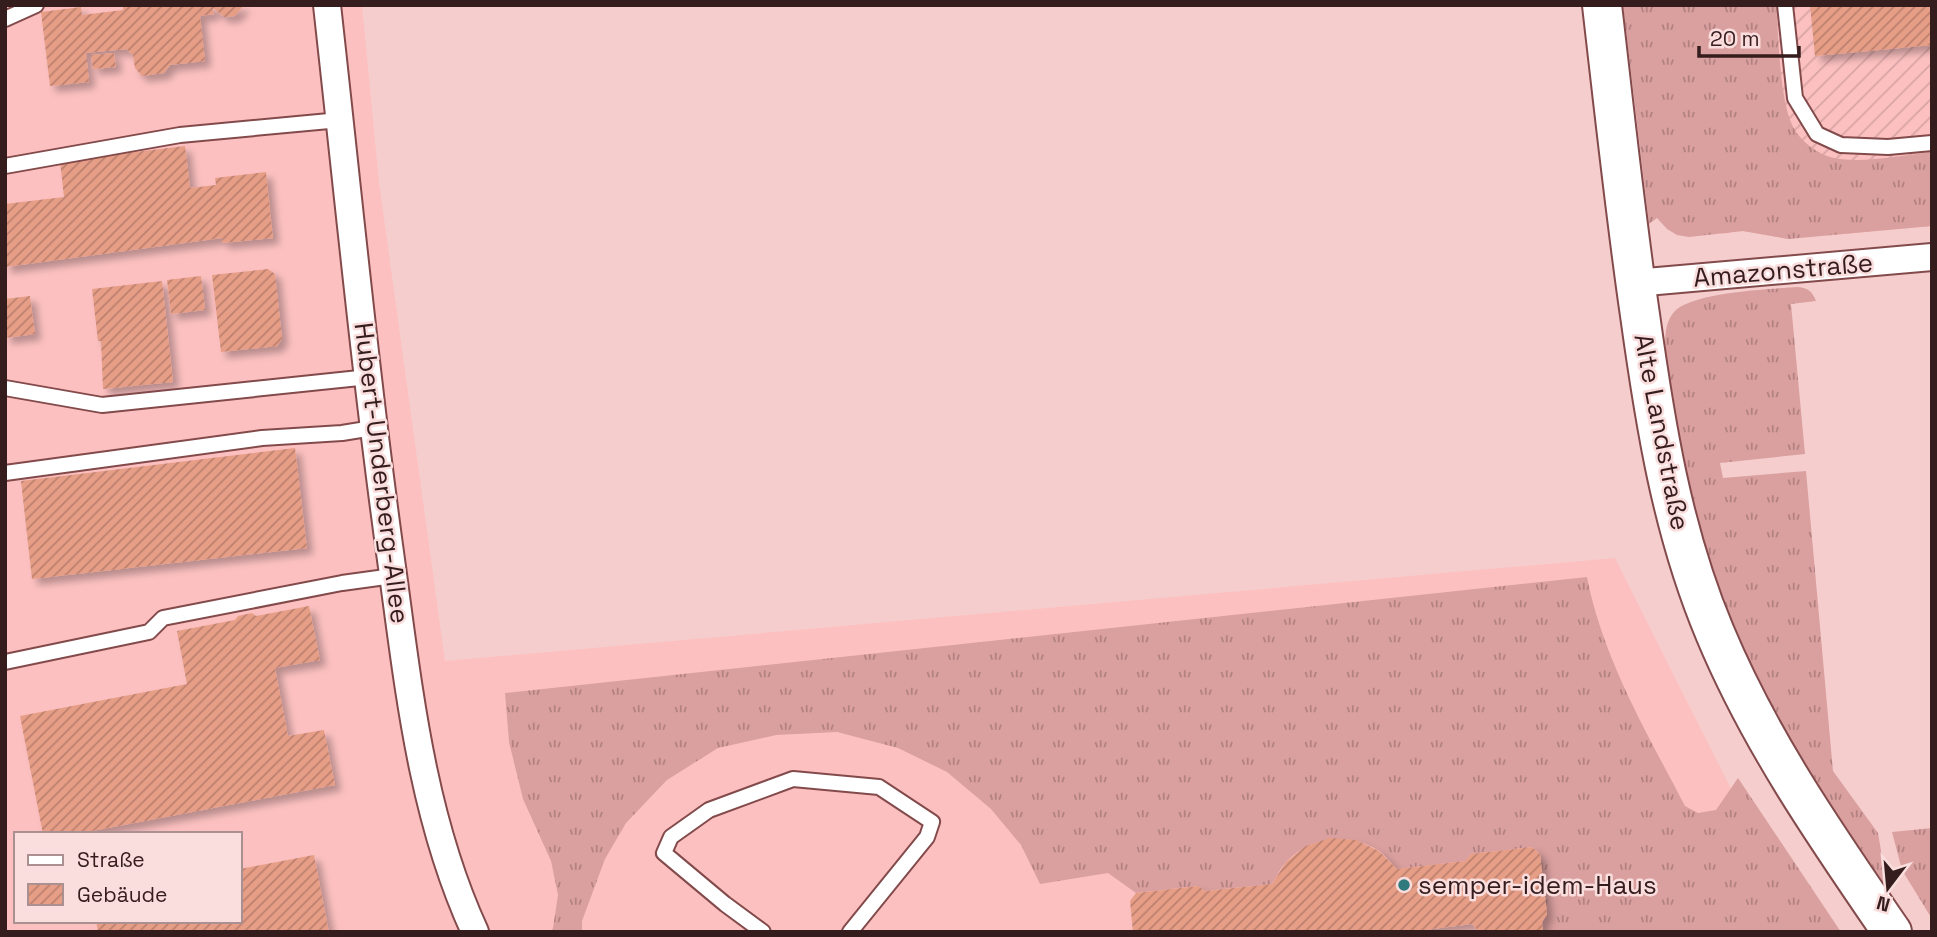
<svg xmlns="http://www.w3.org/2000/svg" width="1937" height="937" viewBox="0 0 1937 937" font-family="'Space Grotesk',sans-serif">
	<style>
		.built { fill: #fcc0c0; fill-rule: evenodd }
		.industrial { fill: url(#industrial-furrows) }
		.grass { fill: url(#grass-tufts) }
		.building { fill: url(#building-hatch); filter: url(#shadow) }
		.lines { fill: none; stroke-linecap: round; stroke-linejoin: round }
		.lane-casing { stroke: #834a4b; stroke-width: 18 }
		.street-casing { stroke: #834a4b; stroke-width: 30 }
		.secondary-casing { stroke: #834a4b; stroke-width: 42 }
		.lane { stroke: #fff; stroke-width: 14 }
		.street { stroke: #fff; stroke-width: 26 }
		.secondary { stroke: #fff; stroke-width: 38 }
		.poi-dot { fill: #307a7d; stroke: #fadede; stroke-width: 2.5 }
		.labels { text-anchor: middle; stroke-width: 5; stroke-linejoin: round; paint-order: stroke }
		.street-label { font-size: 26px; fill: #351c1d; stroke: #fadede }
		.poi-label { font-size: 26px; fill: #351c1d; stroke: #fadede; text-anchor: start }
	</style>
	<defs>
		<pattern id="industrial-furrows" width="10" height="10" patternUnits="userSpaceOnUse" patternTransform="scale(1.75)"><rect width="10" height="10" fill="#fcc0c0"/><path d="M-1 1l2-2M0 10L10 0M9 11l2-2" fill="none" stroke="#d9a4a5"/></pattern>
		<pattern id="grass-tufts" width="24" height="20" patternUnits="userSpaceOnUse" patternTransform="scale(1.75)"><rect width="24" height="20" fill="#da9f9f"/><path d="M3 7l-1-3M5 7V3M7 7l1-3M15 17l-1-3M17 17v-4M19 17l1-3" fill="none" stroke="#b28181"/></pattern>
		<pattern id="building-hatch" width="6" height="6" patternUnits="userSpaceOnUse" patternTransform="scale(1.75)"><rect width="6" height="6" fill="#e79e87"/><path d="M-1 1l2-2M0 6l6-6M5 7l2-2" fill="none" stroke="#bc806e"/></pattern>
		<filter id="shadow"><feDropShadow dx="6" dy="6" stdDeviation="3.5" flood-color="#0004"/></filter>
	</defs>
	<rect width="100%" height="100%" fill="#f6cdcd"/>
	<path class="built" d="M5,5H362L379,182L445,661L1615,558L1733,793L1824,932H5ZM16,834H240V921H16Z"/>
	<path class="industrial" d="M1646,5H1932V226L1788,239L1743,231L1721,234Z"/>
	<path class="grass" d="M1623,5H1776C1779,37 1779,107 1796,132C1804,143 1817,153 1830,157C1858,165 1902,155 1932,152V226L1788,239L1743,231L1689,237L1677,235L1667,229L1657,218L1649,224Z
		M1798,287C1808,288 1812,291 1816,301L1791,304L1805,454L1720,463L1723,478L1806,471L1833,771L1878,833L1886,880L1883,882C1848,830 1809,778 1779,722C1725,621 1687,508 1673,394C1669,371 1657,332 1674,312C1691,292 1771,289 1798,287Z
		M1587,577C1603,659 1647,733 1685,806L1698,813L1716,810L1738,778L1841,932H1543L1542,922L1547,914L1540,854L1532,847L1471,854L1465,861L1397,869C1391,863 1385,854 1378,850C1349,832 1311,836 1287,861C1281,867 1277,876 1272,884L1205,891L1197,886L1136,893L1108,873L1040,884L1021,845L991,809L947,772L898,748L837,732L776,735L718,748L667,780L626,823L605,859L582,921V932H551L553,928L558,895L551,861L523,799L509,742L505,693Z
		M1932,828V919L1902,870L1892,832Z"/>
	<path class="building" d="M123,5H244L235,16L224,17L213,8L214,14L200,16L205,61L170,65L164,73L142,76L135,68L133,55L126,49L86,53L89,82L50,86L41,12L81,7L82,15L123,10Z
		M1810,5H1932V45L1815,56Z
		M114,53L116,67L93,69L91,55Z
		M185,146L190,188L216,185L215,178L266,172L273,238L223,243L222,238L5,267V204L64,197L60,161Z
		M268,269L275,274L282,339L277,346L221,352L212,275Z
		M201,276L205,310L171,314L167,280Z
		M162,281L173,382L103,389L101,341H98L92,289Z
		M30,296L35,334L5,338V299Z
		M295,448L307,548L32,579L21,481Z
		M309,606L320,660L275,668L288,736L324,730L335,785L76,834H43L20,716L187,684L177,631L235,620L238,616L252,613L256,616Z
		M1330,838L1356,840L1379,851L1397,869L1465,861L1471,854L1532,847L1540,854L1547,914L1542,922L1543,932H1479L1472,924L1408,932H1133L1130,901L1136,893L1198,886L1205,891L1272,884L1286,862L1306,846Z
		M314,855L329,932H98L96,921H240V869Z"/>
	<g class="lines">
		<defs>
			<path id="lane" d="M1785,5L1795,98L1817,134L1841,145L1888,147L1932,143
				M5,19L36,5
				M5,166L180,135L340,120
				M5,388L102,405L369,377
				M5,473L262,438L342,433L373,428
				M5,662L149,632L163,618L342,583L393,576
				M763,932L725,904L664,853L671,837L709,810L793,779L879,787L932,822L927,837L850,932"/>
			<path id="street" d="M327,5C348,193 366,381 392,567C409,691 422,817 475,932
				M1635,283L1932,257"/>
			<path id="secondary" d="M1602,5C1614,108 1625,212 1640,315C1655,423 1672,531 1715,633C1760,741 1826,836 1892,932"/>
		</defs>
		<use href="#lane" class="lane-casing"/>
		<use href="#street" class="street-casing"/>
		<use href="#secondary" class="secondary-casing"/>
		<use href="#lane" class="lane"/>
		<use href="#street" class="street"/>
		<use href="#secondary" class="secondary"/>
	</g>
	<circle class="poi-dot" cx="1404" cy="885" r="7"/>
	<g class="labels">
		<g class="street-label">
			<text transform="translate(1783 270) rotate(-5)" y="9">Amazonstraße</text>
			<text transform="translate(1662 432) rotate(79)" y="9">Alte Landstraße</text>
			<text transform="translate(382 473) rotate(83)" y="9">Hubert-Underberg-Allee</text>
		</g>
		<g class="poi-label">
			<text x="1418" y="894">semper-idem-Haus</text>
		</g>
	</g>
	<rect width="1937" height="937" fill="none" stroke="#351c1d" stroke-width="14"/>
	<rect x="14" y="832" width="228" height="91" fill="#fadede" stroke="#ab9091" stroke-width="2"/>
	<rect x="28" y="855" width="35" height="10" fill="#ffffff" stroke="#ab9091" stroke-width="2"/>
	<text x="77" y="867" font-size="21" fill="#351c1d">Straße</text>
	<rect x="28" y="884" width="35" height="21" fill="url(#building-hatch)" stroke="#ab9091" stroke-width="2"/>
	<text x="77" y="902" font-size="21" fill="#351c1d">Gebäude</text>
	<g transform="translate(1888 888) rotate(196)" stroke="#fadede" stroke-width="5" paint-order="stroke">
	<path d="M0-5L12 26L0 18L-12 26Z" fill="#351c1d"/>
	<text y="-10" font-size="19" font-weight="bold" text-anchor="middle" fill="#351c1d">N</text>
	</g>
	<path d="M1699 46v10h100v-10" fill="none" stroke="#351c1d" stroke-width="3.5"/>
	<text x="1710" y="46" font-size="21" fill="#351c1d" stroke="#fadede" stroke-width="5" paint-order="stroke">20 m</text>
</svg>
